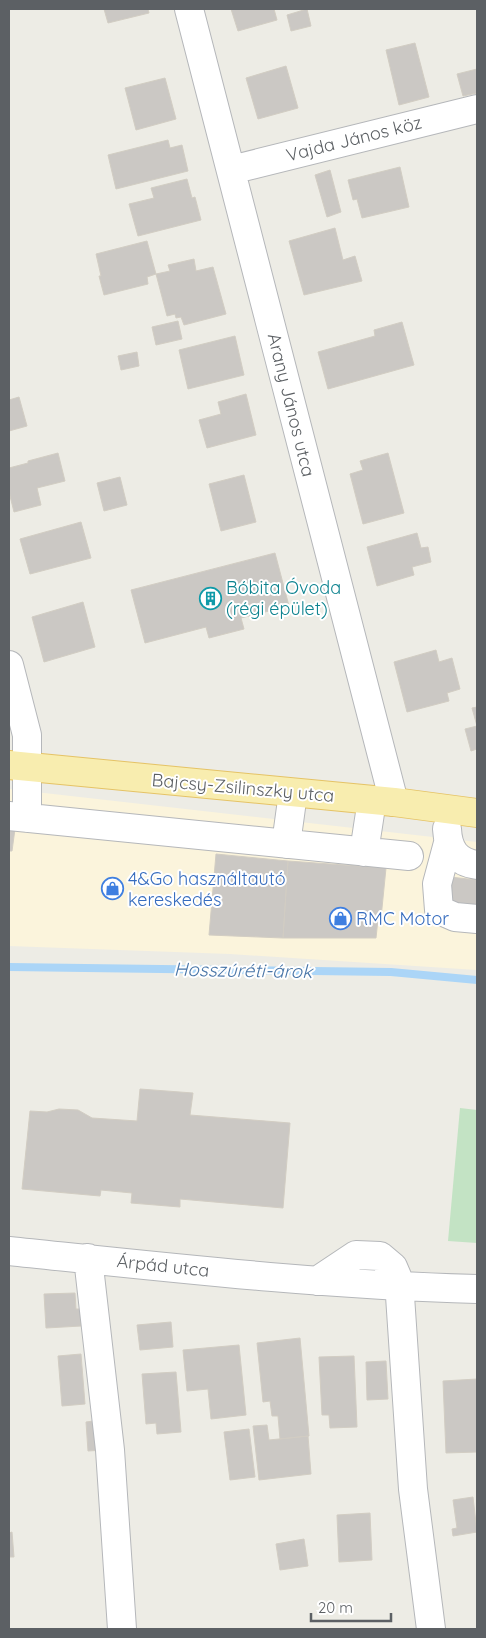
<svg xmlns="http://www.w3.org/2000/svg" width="486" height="1638" viewBox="0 0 486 1638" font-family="Quicksand,sans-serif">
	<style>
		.commercial { fill: #fbf4dc }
		.green { fill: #c3e3c4 }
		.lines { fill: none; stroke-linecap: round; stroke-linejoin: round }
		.stream { stroke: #abd5f7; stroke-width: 8 }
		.building { fill: #cbc8c4; stroke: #d2cdc3 }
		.minor-casing { stroke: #b5b7ba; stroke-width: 30 }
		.major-casing { stroke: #e5c366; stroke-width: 30 }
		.minor { stroke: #fff; stroke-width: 28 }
		.major { stroke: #f8edaf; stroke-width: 28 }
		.labels { text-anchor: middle; stroke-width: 4; stroke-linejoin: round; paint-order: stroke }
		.street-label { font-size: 18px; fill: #5c6064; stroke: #fff }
		.culture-label { font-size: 18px; fill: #0d838f; stroke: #fff; text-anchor: start }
		.shop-label { font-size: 18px; fill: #366cbe; stroke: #fff; text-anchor: start }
		.water-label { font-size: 19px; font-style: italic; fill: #4976a8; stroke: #fff }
	</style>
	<rect width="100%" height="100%" fill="#edece5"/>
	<path class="commercial" d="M9,789L477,842V970L230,954L9,946Z"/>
	<path class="green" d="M460,1108L477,1110V1243L448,1241Z"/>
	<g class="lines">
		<path class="stream" d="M9,967L391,972L477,980"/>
	</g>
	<path class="building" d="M104,9H148L149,13L108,23Z
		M231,9H274L277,20L238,31Z
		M307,9L311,26L291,31L287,15Z
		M415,43L429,97L399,105L386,50Z
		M286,66L298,108L258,119L246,78Z
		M477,69V93L463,96L457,74Z
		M165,78L176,119L136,130L125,88Z
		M168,140L170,148L182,145L188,171L116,189L108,155Z
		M400,167L409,207L362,218L357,199L353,200L348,180Z
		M330,170L341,212L327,217L315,175Z
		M187,179L192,198L195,197L201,220L138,236L129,204L154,198L151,188Z
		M335,228L343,260L355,256L362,281L304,295L289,241Z
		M147,241L156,274L147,277L148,284L104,295L99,276H101L96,254Z
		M194,259L196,271L213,267L226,314L184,325L181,317L176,318L175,314L167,316L156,274L170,271L168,265Z
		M178,321L182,339L156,345L152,327Z
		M402,322L414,365L328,389L318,352L375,336L374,330Z
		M235,336L244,375L188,389L179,350Z
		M137,352L139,366L121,370L118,356Z
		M246,394L256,435L207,448L199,420L221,414L218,402Z
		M19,397L27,426L9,431V400Z
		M58,453L65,481L37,488L41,505L14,512L9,492V468L28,463V461Z
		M388,453L404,513L363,524L350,474L363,470L360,461Z
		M244,475L256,522L221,531L209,484Z
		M120,477L127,505L104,511L97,483Z
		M81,522L91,558L30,574L20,539Z
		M417,533L421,548L428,547L431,562L412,567L414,575L377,586L367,547Z
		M275,553L289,606L241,618L244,629L209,638L206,627L145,643L131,590Z
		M83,602L95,647L44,662L32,617Z
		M436,650L439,662L452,658L460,689L447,693L449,701L407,712L394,662Z
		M477,707V749L471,751L465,729L477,726L472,708Z
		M9,829H15L12,851H9Z
		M216,854L288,861L283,938L209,935Z
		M288,861L386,868L381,918L378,919L376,938H283Z
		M450,877L477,880V905L447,902Z
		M140,1089L193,1093L190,1115L290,1123L283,1208L180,1199V1207L131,1203L132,1193L101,1190L100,1196L22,1189L30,1111L47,1112L59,1109L78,1110L92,1118L137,1121Z
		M75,1293L76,1309H80L81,1326L46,1328L44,1294Z
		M171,1322L173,1347L140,1350L137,1325Z
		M300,1338L309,1436L280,1439L278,1416H272L270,1401L263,1402L257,1343Z
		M239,1345L246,1415L211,1419L208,1389L187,1391L183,1350Z
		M81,1354L85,1404L62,1406L58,1356Z
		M354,1356L357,1427L330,1428L329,1415H322L319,1357Z
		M386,1361L388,1399L367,1400L366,1362Z
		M176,1372L181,1432L157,1434L156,1423L146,1424L142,1374Z
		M477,1379V1452L446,1453L443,1381Z
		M101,1420L104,1450L88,1451L86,1422Z
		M267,1425L269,1440L308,1436L311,1474L259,1480L253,1426Z
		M249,1429L255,1477L230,1480L224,1432Z
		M473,1497L477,1532L453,1536L452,1529L457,1528L453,1500Z
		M370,1513L372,1560L339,1562L337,1515Z
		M12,1532L14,1557H9V1533Z
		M304,1539L308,1566L280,1570L276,1544Z"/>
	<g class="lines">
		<defs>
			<path id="minor" d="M189,9L394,802
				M231,170L477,109
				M9,665L27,735V818
				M9,816L409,856
				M447,829C448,849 456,862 477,865
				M448,843L437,884L439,910L455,917L477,919
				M286,844L293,793
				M364,852L372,800
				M9,1251C164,1267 321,1285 477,1289
				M88,1258L110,1450L122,1629
				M317,1281L356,1255L380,1256L393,1267L399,1281L413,1489L431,1629"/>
			<path id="major" d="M9,765L394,802L477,813"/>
		</defs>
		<use href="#minor" class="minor-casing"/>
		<use href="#major" class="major-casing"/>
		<use href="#minor" class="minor"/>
		<use href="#major" class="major"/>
	</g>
	<defs>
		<symbol id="building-ring" viewBox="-11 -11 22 22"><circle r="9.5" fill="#fff" stroke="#0f9aa8" stroke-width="1.5"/><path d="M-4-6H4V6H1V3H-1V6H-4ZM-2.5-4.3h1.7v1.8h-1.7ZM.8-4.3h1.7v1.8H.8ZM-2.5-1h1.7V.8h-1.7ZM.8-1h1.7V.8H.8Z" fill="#0f9aa8"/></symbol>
		<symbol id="shop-ring" viewBox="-11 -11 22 22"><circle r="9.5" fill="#fff" stroke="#3f7fe0" stroke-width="1.5"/><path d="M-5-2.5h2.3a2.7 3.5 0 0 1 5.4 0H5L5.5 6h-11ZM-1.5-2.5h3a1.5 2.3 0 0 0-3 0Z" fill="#3f7fe0"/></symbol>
	</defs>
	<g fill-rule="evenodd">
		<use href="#building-ring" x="198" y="586" width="25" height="25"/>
		<use href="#shop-ring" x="100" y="876" width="25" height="25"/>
		<use href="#shop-ring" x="328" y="906" width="25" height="25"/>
	</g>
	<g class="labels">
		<g class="street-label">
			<text transform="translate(354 139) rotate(-14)" y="6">Vajda János köz</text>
			<text transform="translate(291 405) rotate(76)" y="6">Arany János utca</text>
			<text transform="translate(243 788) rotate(5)" y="6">Bajcsy-Zsilinszky utca</text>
			<text transform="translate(163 1266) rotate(6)" y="6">Árpád utca</text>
		</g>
		<g class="culture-label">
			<text x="226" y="594">Bóbita Óvoda<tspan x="226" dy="21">(régi épület)</tspan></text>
		</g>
		<g class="shop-label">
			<text x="128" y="885">4&amp;Go használtautó<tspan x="128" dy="21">kereskedés</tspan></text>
			<text x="356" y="925">RMC Motor</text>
		</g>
		<g class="water-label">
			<text transform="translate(243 970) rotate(1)" y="7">Hosszúréti-árok</text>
		</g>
	</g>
	<rect width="486" height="1638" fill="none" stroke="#5c6064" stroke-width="20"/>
	<path d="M311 1613v8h80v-8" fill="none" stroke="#5c6064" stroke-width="2.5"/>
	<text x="318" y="1613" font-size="15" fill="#5c6064" stroke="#ffffff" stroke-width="4" paint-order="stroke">20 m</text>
</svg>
